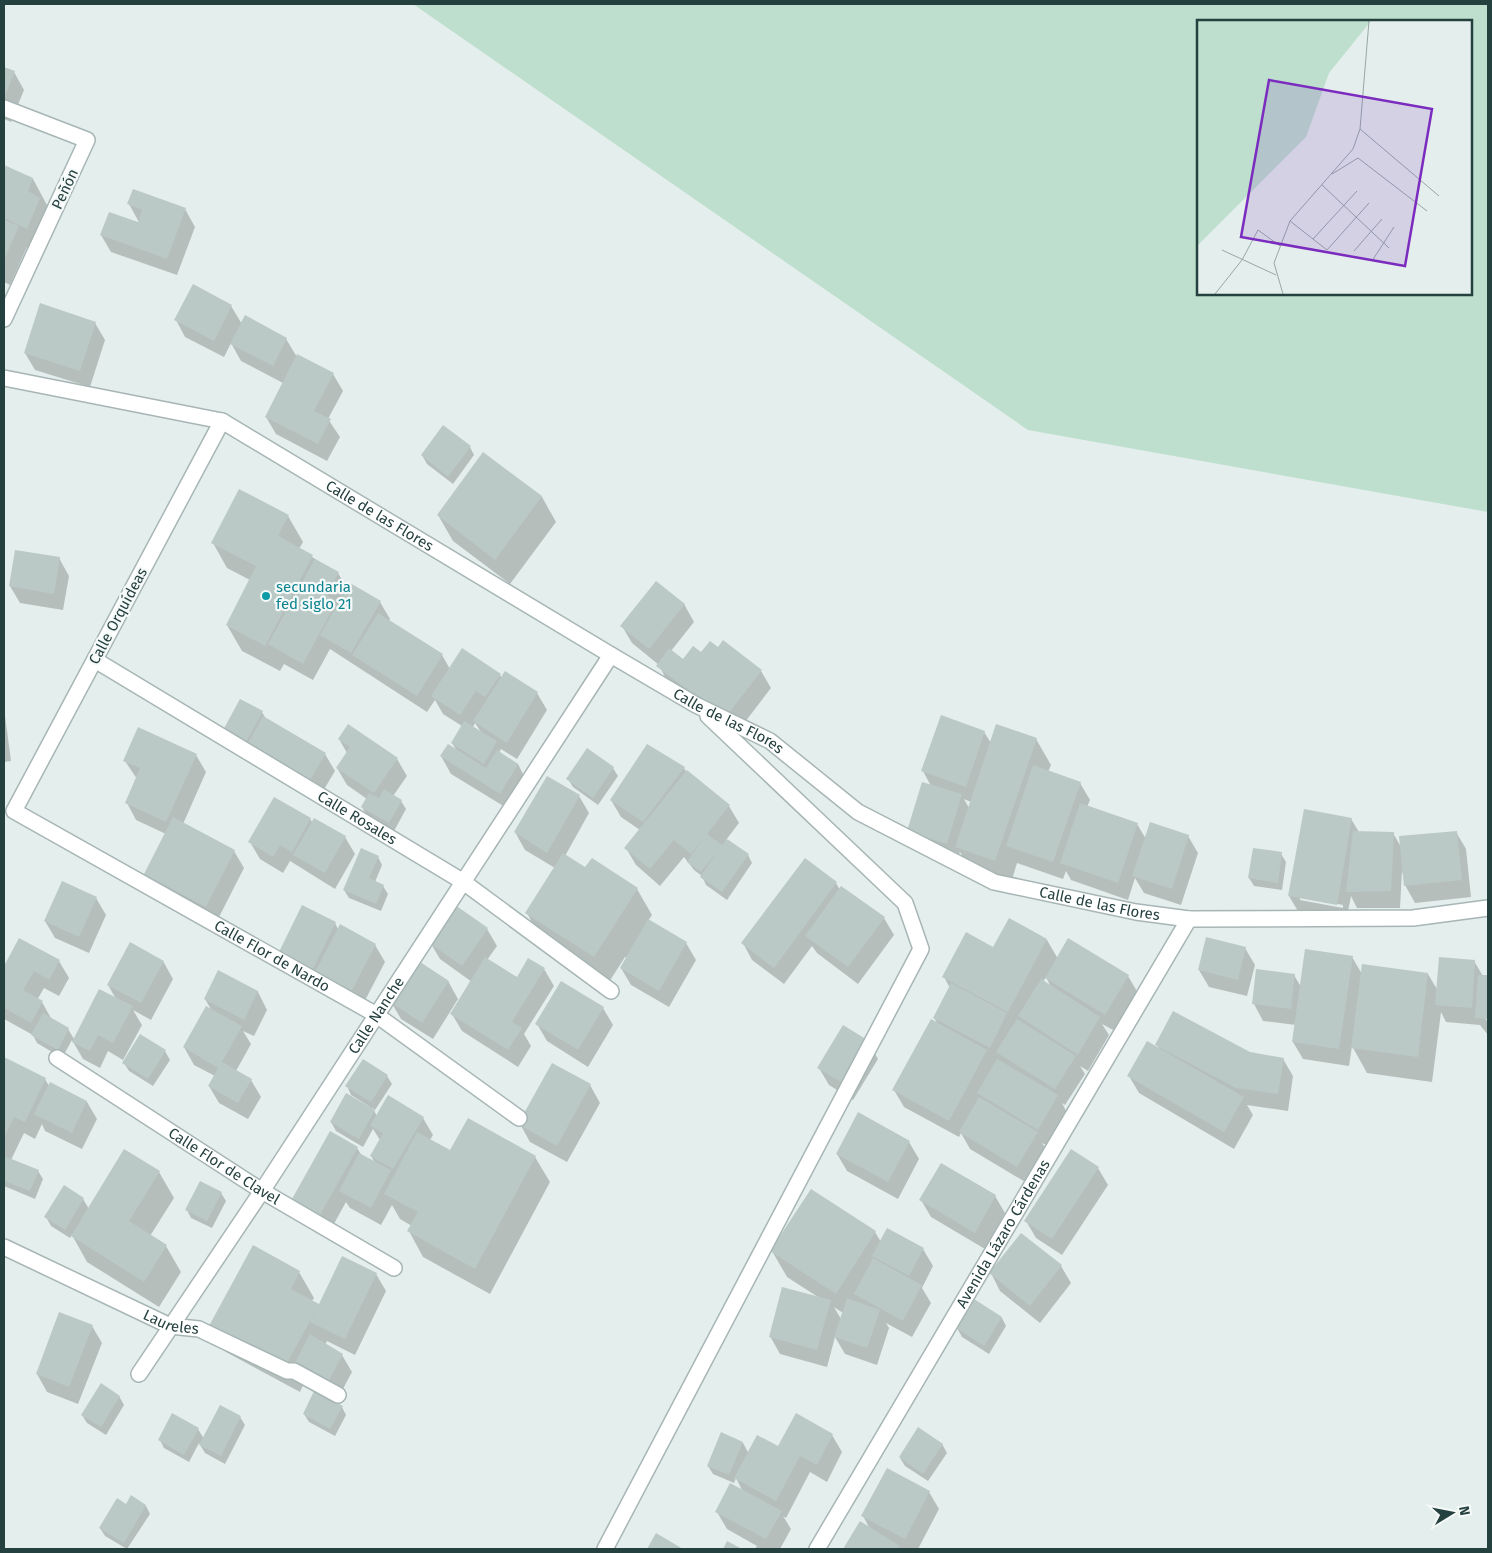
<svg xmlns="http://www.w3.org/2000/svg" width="1492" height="1553" viewBox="0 0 1492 1553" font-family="'Fira Sans',sans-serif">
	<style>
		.green { fill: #bedfce; fill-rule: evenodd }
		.shadow { fill: #0003; fill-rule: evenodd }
		.building { fill: #bac9c6 }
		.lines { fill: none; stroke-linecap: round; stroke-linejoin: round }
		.minor-casing { stroke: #a7b6b5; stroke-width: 18 }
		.minor { stroke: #fff; stroke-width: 15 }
		.culture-dot { fill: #0f9aa8; stroke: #f5faf9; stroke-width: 2 }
		.labels { text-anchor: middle; stroke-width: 4.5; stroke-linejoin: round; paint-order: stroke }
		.street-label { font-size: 15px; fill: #24403f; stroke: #f5faf9 }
		.culture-label { font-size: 15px; fill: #0d838f; stroke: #f5faf9; text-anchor: start }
		.inset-road { fill: none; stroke: #97a8a7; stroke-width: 1 }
		.view { fill: #7b2cbf; fill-opacity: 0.15; stroke: #7b2cbf; stroke-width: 2.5 }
		.inset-edge { fill: none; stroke: #24403f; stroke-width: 2.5 }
	</style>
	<rect width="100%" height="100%" fill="#e4eeec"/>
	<path class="green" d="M413,4H1488V512L1028,430ZM1198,21H1471V294H1198Z"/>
	<path class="shadow" d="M4,68L14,72L24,90L11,122L4,119Z
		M4,166L33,179L47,205L46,209L54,224L41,254L27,247L10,285L4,282Z
		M129,204L185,209L195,227L177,275L111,252L101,235L140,224Z
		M194,286L231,306L242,324L286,339L297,357L333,374L343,391L328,419L340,437L327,461L276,434L266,417L283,383L241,361L231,343L224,357L185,337L176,320Z
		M95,323L105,340L90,387L35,370L25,353Z
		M470,447L474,455L453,484L427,464L422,455Z
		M483,453L542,497L556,522L510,584L453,541L438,515Z
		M288,516L303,542L299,549L338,573L348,590L380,602L390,619L389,621L442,655L450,669L500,675L502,678L537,693L547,710L517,759L501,749L499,753L518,764L527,782L510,810L451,774L441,756L457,751L452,743L462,726L443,714L435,700L427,712L330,649L313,680L284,664L280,671L242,651L227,625L250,580L227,568L213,543ZM475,723L481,732L473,727Z
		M59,558L69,576L63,610L20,603L10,586Z
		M684,604L694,622L671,651L684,661L718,649L761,671L771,688L735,735L668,683L659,665L632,643L622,626Z
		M4,708L11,761L4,762Z
		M262,712L266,719L325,754L335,771L319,798L229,740Z
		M984,732L991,743L1036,739L1051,765L1048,772L1080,783L1090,800L1087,807L1137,824L1146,839L1188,836L1198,853L1181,905L1144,893L1135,878L1128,900L1071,880L1066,871L1063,879L1017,863L1010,886L971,872L960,852L957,860L908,831L931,786L923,771ZM964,799L971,802L969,808Z
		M339,739L397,759L407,776L393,796L401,801L406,809L394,831L367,816L362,807L367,799L347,785L337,768L347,753Z
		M196,755L206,772L183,824L234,851L244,868L216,923L155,891L145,874L166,834L136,820L127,803L137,779L125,761Z
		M613,768L618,776L598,805L573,787L568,779Z
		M684,768L687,773L729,806L739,823L726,840L748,855L752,863L727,900L706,885L702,876L694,870L684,857L660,886L636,865L626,848L640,830L621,817L611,800Z
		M579,796L589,813L565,856L586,869L637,889L652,915L648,921L686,943L696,960L669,1007L631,985L621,968L627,958L625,957L609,982L541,939L527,913L555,868L525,850L515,832Z
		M275,798L310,819L313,823L345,837L355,854L335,889L290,861L283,873L260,859L250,842Z
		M1351,819L1359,832L1393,833L1401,847L1456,832L1466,849L1471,897L1415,903L1405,885L1402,870L1400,908H1357L1351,896L1346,922L1299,913L1289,896ZM1300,897L1343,905V908L1300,900Z
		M1281,854L1286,862L1282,890L1254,886L1249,878Z
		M378,857L382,865L375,882L383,886L388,894L381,911L349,898L344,890Z
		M805,859L836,883L840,890L884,918L894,935L858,984L817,953L812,946L784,984L752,960L743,943Z
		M96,898L106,915L89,953L55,938L45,921Z
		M335,923L338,929L375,945L385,962L360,1010L278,956Z
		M487,929L497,946L487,960L517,979L544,969L554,986L524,1034L531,1046L518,1067L462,1031L452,1014L472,982L440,959L430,942Z
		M19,940L59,961L69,978L59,996L44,988L37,1000L42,1002L52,1020L68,1029L74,1039L116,999L108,985L163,961L173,979L151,1020L133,1010L142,1025L123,1060L108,1051L100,1068L83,1059L72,1040L62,1058L37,1043L33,1035L4,1019V969Z
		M1047,940L1058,959L1128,976L1138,993L1115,1031L1102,1024L1109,1035L1088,1071L1080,1066L1085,1074L1065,1105L1062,1103L1067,1113L1048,1146L1042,1143L1047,1150L1027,1183L970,1149L961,1133L959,1137L904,1107L894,1090L938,1024L934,1018L950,988L944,977L994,949ZM1046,977L1051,987L1043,982Z
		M1245,948L1255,965L1247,996L1209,987L1199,970Z
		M1352,957L1362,974H1428L1438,991L1474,961L1483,976L1488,977V1018H1486V1020L1488,1021V1035L1480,1025L1446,1022L1441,1012L1432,1082L1367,1073L1352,1046L1349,1066L1303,1059L1293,1042L1296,1025L1263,1021L1254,1004L1294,975L1301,987Z
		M219,972L258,992L267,1010L254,1036L243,1031L251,1044L236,1071L251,1080L261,1097L248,1119L219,1103L209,1086L215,1076L194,1065L184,1047L212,1011L205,999Z
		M448,981L458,999L433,1039L401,1019L391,1002Z
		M603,1008L613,1025L588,1067L547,1041L537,1024Z
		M868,1041L878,1059L853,1100L829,1085L819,1068Z
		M1157,1045L1283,1059L1293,1076L1288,1111L1247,1105L1253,1115L1234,1149L1139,1093L1129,1076L1160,1050Z
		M165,1051L170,1060L153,1086L129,1071L124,1063Z
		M4,1058L45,1079L49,1086L50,1084L87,1102L97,1119L82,1149L45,1131L42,1124L35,1139L24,1133L11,1160L38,1171L43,1179L35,1199L4,1186Z
		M553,1064L590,1085L600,1103L567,1162L530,1142L520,1124Z
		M387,1076L392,1084L375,1110L372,1107L377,1116L423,1118L433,1135L430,1140L451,1151L535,1157L550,1182L490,1294L423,1257L409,1231L412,1226L400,1219L392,1205L381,1225L350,1208L346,1202L330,1231L303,1216L294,1199L357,1148L362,1156L375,1163L371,1156L380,1140L373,1129L363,1147L336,1131L331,1122L370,1107L351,1095L347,1086Z
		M909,1142L919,1159L898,1199L847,1171L837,1154Z
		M1098,1168L1108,1185L1062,1255L1036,1238L1026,1221Z
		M159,1172L174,1198L150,1236L166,1246L181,1272L159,1307L87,1262L72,1235L70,1238L51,1226L46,1217L64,1187L83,1199L89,1209Z
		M811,1190L875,1232L881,1242L923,1249L933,1266L922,1288L931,1303L912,1337L886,1323L889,1328L877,1365L845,1354L835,1337L827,1367L780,1354L770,1336L818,1297L787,1277L772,1251ZM834,1307L843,1313L841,1319Z
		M221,1193L226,1201L212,1228L191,1218L187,1210Z
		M995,1196L1005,1213L985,1249L931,1217L921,1200Z
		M1021,1235L1061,1266L1071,1283L1040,1323L1000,1291L991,1273Z
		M299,1272L314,1298L312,1301L319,1307L376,1274L386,1291L355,1355L327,1341L325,1345L342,1355L352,1372L337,1400L304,1383L300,1392L226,1352L211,1326Z
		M974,1301L1002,1318L1006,1326L989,1354L962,1337L957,1328Z
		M92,1326L102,1343L78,1404L47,1392L37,1374Z
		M119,1396L124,1405L106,1435L87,1423L82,1415Z
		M220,1406L240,1417L245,1425L225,1464L205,1453L199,1443L189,1462L164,1448L160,1440L198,1429L204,1439Z
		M342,1407L346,1415L335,1436L309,1422L304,1414Z
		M722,1434L743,1443L749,1454L832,1435L842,1452L827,1482L810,1472L786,1518L783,1516L791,1529L780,1549H755L757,1546L727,1529L717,1512L743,1492L736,1478L734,1483L713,1474L708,1466Z
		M942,1444L947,1453L928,1481L905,1466L900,1458Z
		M929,1492L939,1509L918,1549H844L861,1523L870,1529L863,1516Z
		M131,1497L146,1506L150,1514L127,1549L105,1536L100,1528L126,1505Z"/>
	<path class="building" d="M4,67L15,71L4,98Z
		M4,165L33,178L28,191L40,198L27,229L4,218Z
		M133,189L186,208L167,259L100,235L109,212L138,222L142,210L127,204Z
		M4,220L19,226L4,260Z
		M193,284L232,305L214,341L174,320Z
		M40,303L96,322L80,371L24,353Z
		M245,315L287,338L273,366L230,344Z
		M297,354L334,373L314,411L331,419L318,444L265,417Z
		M443,425L471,446L448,477L421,455Z
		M483,452L542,496L495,560L437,515Z
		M239,489L289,515L278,536L313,555L265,646L226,625L256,566L211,543Z
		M15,550L60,557L54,594L9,586Z
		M315,559L339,572L326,595L337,601L303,664L268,644Z
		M656,581L685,604L649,649L620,626Z
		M350,583L381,601L351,653L320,635Z
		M378,613L443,654L417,696L352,655Z
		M723,640L762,670L725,718L656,666L669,648L683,659L693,646L701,652L710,641L718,647Z
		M462,648L501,674L485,697L476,691L460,715L431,696Z
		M505,671L538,692L507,743L473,721Z
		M240,699L263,711L245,744L222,732Z
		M941,715L985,731L966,787L921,771Z
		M263,716L326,753L309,782L247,745Z
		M464,721L497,741L484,764L451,743Z
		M348,724L398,758L374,793L336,768L350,747L338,739Z
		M996,724L1037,738L995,861L955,847Z
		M138,727L197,754L166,822L125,803L140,768L123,761Z
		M448,744L486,768L497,750L518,764L500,794L440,756Z
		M647,744L685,767L643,822L610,800Z
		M587,748L614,767L593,798L566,779Z
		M1033,765L1081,782L1053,862L1006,846Z
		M687,770L730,805L707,834L722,845L727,839L749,854L722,892L700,877L718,851L701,872L687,862L702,840L691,854L674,840L650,869L624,848Z
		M547,776L580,795L547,853L514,832Z
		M922,782L962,794L947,844L907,831Z
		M384,789L402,800L389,823L361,807L369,793L379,798Z
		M274,797L311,818L292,852L280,845L273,857L248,842Z
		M1080,803L1138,823L1118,883L1060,863Z
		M1304,809L1352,818L1337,905L1288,896Z
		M173,817L235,850L206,907L144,874Z
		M314,818L346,836L325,873L293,855Z
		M1150,822L1189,835L1172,889L1132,876Z
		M1353,831L1394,832L1391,891L1346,892Z
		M1457,831L1462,880L1404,886L1399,836Z
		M361,848L379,856L369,878L384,885L376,904L343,890Z
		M1253,848L1282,852L1278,883L1248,878Z
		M563,853L585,867L592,858L638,888L594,957L525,913Z
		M805,858L837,882L774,968L741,943Z
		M62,881L97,897L79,937L44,921Z
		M841,886L885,917L848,967L805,936Z
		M302,905L336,922L311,973L277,956Z
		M455,905L488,928L462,966L428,942Z
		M1009,918L1047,939L1008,1012L942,977L966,932L993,947Z
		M648,919L687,942L659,991L620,968Z
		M340,924L376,944L350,994L314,974Z
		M1206,937L1246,947L1238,980L1198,970Z
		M19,938L60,960L49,980L34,971L23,990L43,1001L31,1023L4,1008V966Z
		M1068,938L1129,975L1105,1015L1045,978Z
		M130,942L164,961L141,1003L107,985Z
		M1305,949L1353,956L1339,1049L1292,1042Z
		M485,957L517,977L528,958L545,968L512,1022L522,1028L508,1050L450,1014Z
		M1439,957L1475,960L1472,1008L1435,1005Z
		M417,960L449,981L422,1023L390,1002Z
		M1362,964L1428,973L1418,1057L1351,1048Z
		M1256,969L1295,974L1291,1009L1252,1004Z
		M218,970L258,991L244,1020L204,999Z
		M1478,975H1488V1019L1475,1018Z
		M1041,979L1100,1017L1078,1055L1018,1016Z
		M561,981L604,1007L578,1050L535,1024Z
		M951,983L1007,1013L990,1048L933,1018Z
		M99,989L133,1006L113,1043L98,1035L90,1051L72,1042Z
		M206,1006L242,1026L222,1062L252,1079L238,1103L208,1086L218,1068L183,1047Z
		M1173,1011L1250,1052L1284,1058L1278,1094L1236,1088L1155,1045Z
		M43,1013L69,1028L58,1050L31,1035Z
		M931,1019L987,1050L949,1121L892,1090Z
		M1017,1019L1076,1056L1055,1089L996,1052Z
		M843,1025L869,1041L843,1083L817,1068Z
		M140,1034L166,1050L148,1079L122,1063Z
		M1147,1041L1244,1097L1224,1132L1127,1076Z
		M4,1057L46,1078L25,1122L14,1117L4,1138Z
		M363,1059L388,1075L371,1102L345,1086Z
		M997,1059L1058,1095L1038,1130L977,1093Z
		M552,1063L591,1084L557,1146L518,1124Z
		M50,1082L87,1101L72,1133L34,1114Z
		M346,1093L375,1110L359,1139L330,1122Z
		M388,1095L424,1117L393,1169L370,1156L383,1133L370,1126Z
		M979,1097L1038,1132L1017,1167L959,1132Z
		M858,1112L910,1141L888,1182L836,1154Z
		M468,1118L536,1156L475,1269L407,1231L418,1212L384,1194L417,1132L450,1150Z
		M330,1131L358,1147L320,1215L292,1199Z
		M124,1149L160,1171L129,1221L167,1245L144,1282L71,1236Z
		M1071,1149L1099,1167L1052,1239L1024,1221Z
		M359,1153L391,1170L371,1208L339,1191Z
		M4,1156L39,1170L30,1191L4,1181Z
		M941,1163L996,1195L975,1233L919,1200Z
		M200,1181L222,1192L207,1221L185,1210Z
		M64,1185L84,1198L65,1230L44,1217Z
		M811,1189L876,1231L836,1294L770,1251Z
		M887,1228L924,1248L909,1276L872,1256Z
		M1021,1233L1062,1265L1030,1306L989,1273Z
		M253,1245L300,1271L291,1289L319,1304L342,1256L377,1273L345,1339L310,1322L317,1308L285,1367L209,1326Z
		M873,1258L922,1285L903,1321L854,1294Z
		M782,1287L831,1300L817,1350L769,1337Z
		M847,1298L880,1310L867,1348L834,1337Z
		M974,1299L1002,1317L984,1346L956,1328Z
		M59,1312L93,1325L69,1387L36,1374Z
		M310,1334L343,1354L327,1384L293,1366Z
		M101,1383L120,1396L101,1427L81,1415Z
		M314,1391L343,1406L330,1429L303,1414Z
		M220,1405L241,1416L221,1456L199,1445Z
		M172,1413L199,1428L184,1455L158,1440Z
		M796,1413L833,1434L817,1465L800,1456L776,1501L734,1478L757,1435L778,1446Z
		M918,1427L943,1444L923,1474L899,1457Z
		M721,1432L743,1442L729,1475L707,1466Z
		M887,1468L930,1491L905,1539L861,1516Z
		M730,1483L782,1511L766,1539L715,1512Z
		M131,1495L146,1505L124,1543L99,1528L117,1498L126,1504Z
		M860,1521L900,1546L898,1549H843Z
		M656,1533L683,1549H647Z
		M727,1541L742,1549H723Z"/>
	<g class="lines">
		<defs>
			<g id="minor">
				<path d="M4,108L87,140L4,319"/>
				<path id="s1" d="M4,378L222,421L611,655L696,705L770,741L858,812L994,882L1136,912L1189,919L1413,918L1488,908"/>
				<path id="s2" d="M222,421L14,811L375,1014L519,1118"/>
				<path id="s3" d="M95,660L462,881L611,991"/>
				<path id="s4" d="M57,1058L262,1191L394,1268"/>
				<path id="s5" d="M4,1247L170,1326L199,1329L287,1371H294L338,1395"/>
				<path id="s6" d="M139,1374L262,1191L611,655"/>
				<path d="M605,1549L921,949L905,903L708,716"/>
				<path id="s7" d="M817,1549L1189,919"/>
			</g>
		</defs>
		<use href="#minor" class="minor-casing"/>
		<use href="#minor" class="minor"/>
	</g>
	<circle class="culture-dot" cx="266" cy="596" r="5"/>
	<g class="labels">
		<g class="street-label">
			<text transform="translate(65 189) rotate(-65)" y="5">Peñón</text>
			<text dy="5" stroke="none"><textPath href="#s1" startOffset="406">Calle de las Flores</textPath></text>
			<text transform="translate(118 616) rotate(-62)" y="5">Calle Orquídeas</text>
			<text dy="5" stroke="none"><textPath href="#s1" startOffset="811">Calle de las Flores</textPath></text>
			<text dy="5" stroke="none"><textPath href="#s3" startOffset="306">Calle Rosales</textPath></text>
			<text dy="5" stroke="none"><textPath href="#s1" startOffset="1231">Calle de las Flores</textPath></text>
			<text dy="5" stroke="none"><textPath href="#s2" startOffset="738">Calle Flor de Nardo</textPath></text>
			<text dy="5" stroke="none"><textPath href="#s6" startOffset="430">Calle Nanche</textPath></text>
			<text dy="5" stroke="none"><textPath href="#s4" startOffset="199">Calle Flor de Clavel</textPath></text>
			<text dy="5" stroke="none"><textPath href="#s7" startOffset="366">Avenida Lázaro Cárdenas</textPath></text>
			<text dy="5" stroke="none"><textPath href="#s5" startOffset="184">Laureles</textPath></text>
		</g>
		<g class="culture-label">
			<text x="276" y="592">secundaria<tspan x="276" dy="17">fed siglo 21</tspan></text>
		</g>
	</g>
	<g transform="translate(1197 20)">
		<rect width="275" height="275" fill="#e4eeec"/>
		<path d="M0,1H174L132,53L109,117L0,226Z" fill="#bedfce"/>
		<path class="inset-road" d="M163,109L242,176M135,154L161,138L230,191M125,165L192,228M93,201L130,230L172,183M116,219L160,171M25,230L79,255M157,231L185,199M175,241L197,207M18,274L45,240L61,210L83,226M86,274L77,243L93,201L156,129L163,109L172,1"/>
		<path class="view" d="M72,60L235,89L208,246L44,217Z"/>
		<rect width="275" height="275" class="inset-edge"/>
	</g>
	<rect width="1492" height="1553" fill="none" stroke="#24403f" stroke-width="10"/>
	<g transform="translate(1452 1513) rotate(80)" stroke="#f5faf9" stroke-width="4" paint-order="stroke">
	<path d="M0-4L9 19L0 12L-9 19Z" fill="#24403f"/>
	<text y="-8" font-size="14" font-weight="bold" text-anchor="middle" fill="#24403f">N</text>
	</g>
</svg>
